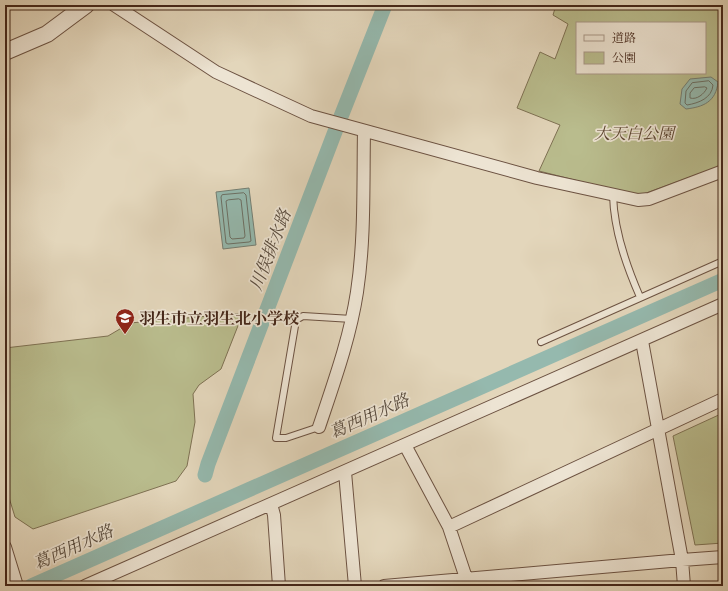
<svg xmlns="http://www.w3.org/2000/svg" width="728" height="591" viewBox="0 0 728 591" font-family="Vollkorn,'Noto Serif JP',serif">
	<style>
		.green { fill: #b9bc8d; stroke: #7e7153; fill-rule: evenodd }
		.water { fill: #95b9ae; stroke: #757e72 }
		.lines { fill: none; stroke-linecap: round; stroke-linejoin: round }
		.shore { stroke: #6c7064; stroke-width: 1 }
		.canal { stroke: #95b9ae; stroke-width: 15 }
		.service-casing { stroke: #6c5242; stroke-width: 8 }
		.minor-casing { stroke: #6c5242; stroke-width: 14 }
		.tertiary-casing { stroke: #6c5242; stroke-width: 18 }
		.service { stroke: #ede4d3; stroke-width: 6 }
		.minor { stroke: #ede4d3; stroke-width: 12 }
		.tertiary { stroke: #ede4d3; stroke-width: 16 }
		.labels { text-anchor: middle; stroke-width: 3.5; stroke-linejoin: round; paint-order: stroke }
		.park-label { font-size: 16px; font-style: italic; fill: #5b4430; stroke: #ede4d3 }
		.poi-label { font-size: 16px; font-weight: bold; fill: #442619; stroke: #ede4d3; text-anchor: start }
		.water-label { font-size: 17px; font-style: italic; fill: #584b3e; stroke: #ede4d3 }
	</style>
	<rect width="100%" height="100%" fill="#e3d6bb"/>
	<filter id="stains"><feTurbulence type="fractalNoise" baseFrequency=".005" numOctaves="4"/><feColorMatrix values="0 0 0 0 .2 0 0 0 0 .09 0 0 0 0 .02 0 0 0 .5 -.17"/></filter>
	<radialGradient id="worn" r=".72"><stop offset=".6" stop-color="#630" stop-opacity="0"/><stop offset="1" stop-color="#630" stop-opacity=".3"/></radialGradient>
	<path class="green" d="M556,5H723V165L638,196L539,171L560,125L517,108L540,52L555,59L568,24L553,15ZM577,23H705V73H577Z
		M243,313L221,369L199,385L193,394L195,422L187,466L176,481L33,529L15,517L7,491L5,476V348L108,336L130,323Z
		M723,413V543L695,545L673,436Z"/>
	<path class="water" d="M711,77L718,82C716,102 703,107 686,109L680,104L682,89L690,79Z
		M249,188L256,245L223,249L216,192Z"/>
	<g class="lines">
		<path class="shore" d="M709,81L713,85C712,98 699,103 687,105L685,103L686,91L692,83Z
			M705,87L707,88C704,94 697,100 690,98V93L694,88Z
			M244,193L246,195L251,241L249,242L228,244L226,243L221,197L222,195Z
			M239,199L241,200L245,236L244,238L232,239L230,237L226,201L228,200Z"/>
		<path class="canal" d="M340,119L385,5
			M205,475L208,464L336,129
			M31,586L723,280"/>
		<defs>
			<path id="service" d="M613,195C614,231 626,265 640,297
				M541,342L723,261
				M319,427L286,438H276L296,320L303,316L352,319"/>
			<path id="minor" d="M114,5L216,72L311,116L537,178L638,200L649,199L723,171
				M642,341L682,560L684,586
				M319,427C334,382 350,338 357,292C365,239 363,184 364,131
				M405,445L449,527L466,578
				M345,472L355,586
				M271,504L274,515L279,586
				M449,527L723,399
				M5,547L17,586
				M85,586L723,304
				M384,586L682,560L723,557"/>
			<path id="tertiary" d="M5,52L47,34L86,5"/>
		</defs>
		<use href="#service" class="service-casing"/>
		<use href="#minor" class="minor-casing"/>
		<use href="#tertiary" class="tertiary-casing"/>
		<use href="#service" class="service"/>
		<use href="#minor" class="minor"/>
		<use href="#tertiary" class="tertiary"/>
	</g>
	<defs>
		<symbol id="school-pin" viewBox="-11 -11 22 30"><path d="M0 17L-7.5 6A9.5 9.5 0 1 1 7.5 6Z" fill="#8f2418" stroke="#ede4d3"/><path d="M0-5L7-2L0 1L-7-2ZM-4 1L0 2.5L4 1V4Q0 6-4 4Z" fill="#fff"/></symbol>
	</defs>
	<g fill-rule="evenodd">
		<use href="#school-pin" x="114" y="307" width="22" height="30"/>
	</g>
	<g class="labels">
		<g class="park-label">
			<text x="634" y="139">大天白公園</text>
		</g>
		<g class="poi-label">
			<text x="139" y="324">羽生市立羽生北小学校</text>
		</g>
		<g class="water-label">
			<text transform="translate(270 250) rotate(-69)" y="6">川俣排水路</text>
			<text transform="translate(369 416) rotate(-24)" y="6">葛西用水路</text>
			<text transform="translate(73 547) rotate(-24)" y="6">葛西用水路</text>
		</g>
	</g>
	<rect width="728" height="591" fill="none" stroke="#e3d6bb" stroke-width="20"/>
	<rect x="6" y="6" width="716" height="579" fill="none" stroke="#442619" stroke-width="2"/>
	<rect x="10" y="10" width="708" height="571" fill="none" stroke="#442619"/>
	<rect x="576" y="22" width="130" height="52" fill="#ede4d3" stroke="#a99889"/>
	<rect x="584" y="35" width="20" height="6" fill="#ede4d3" stroke="#a99889"/>
	<text x="612" y="42" font-size="12" fill="#442619">道路</text>
	<rect x="584" y="52" width="20" height="12" fill="#b9bc8d" stroke="#a99889"/>
	<text x="612" y="62" font-size="12" fill="#442619">公園</text>
	<rect width="100%" height="100%" filter="url(#stains)"/>
	<rect width="100%" height="100%" fill="url(#worn)"/>
</svg>
